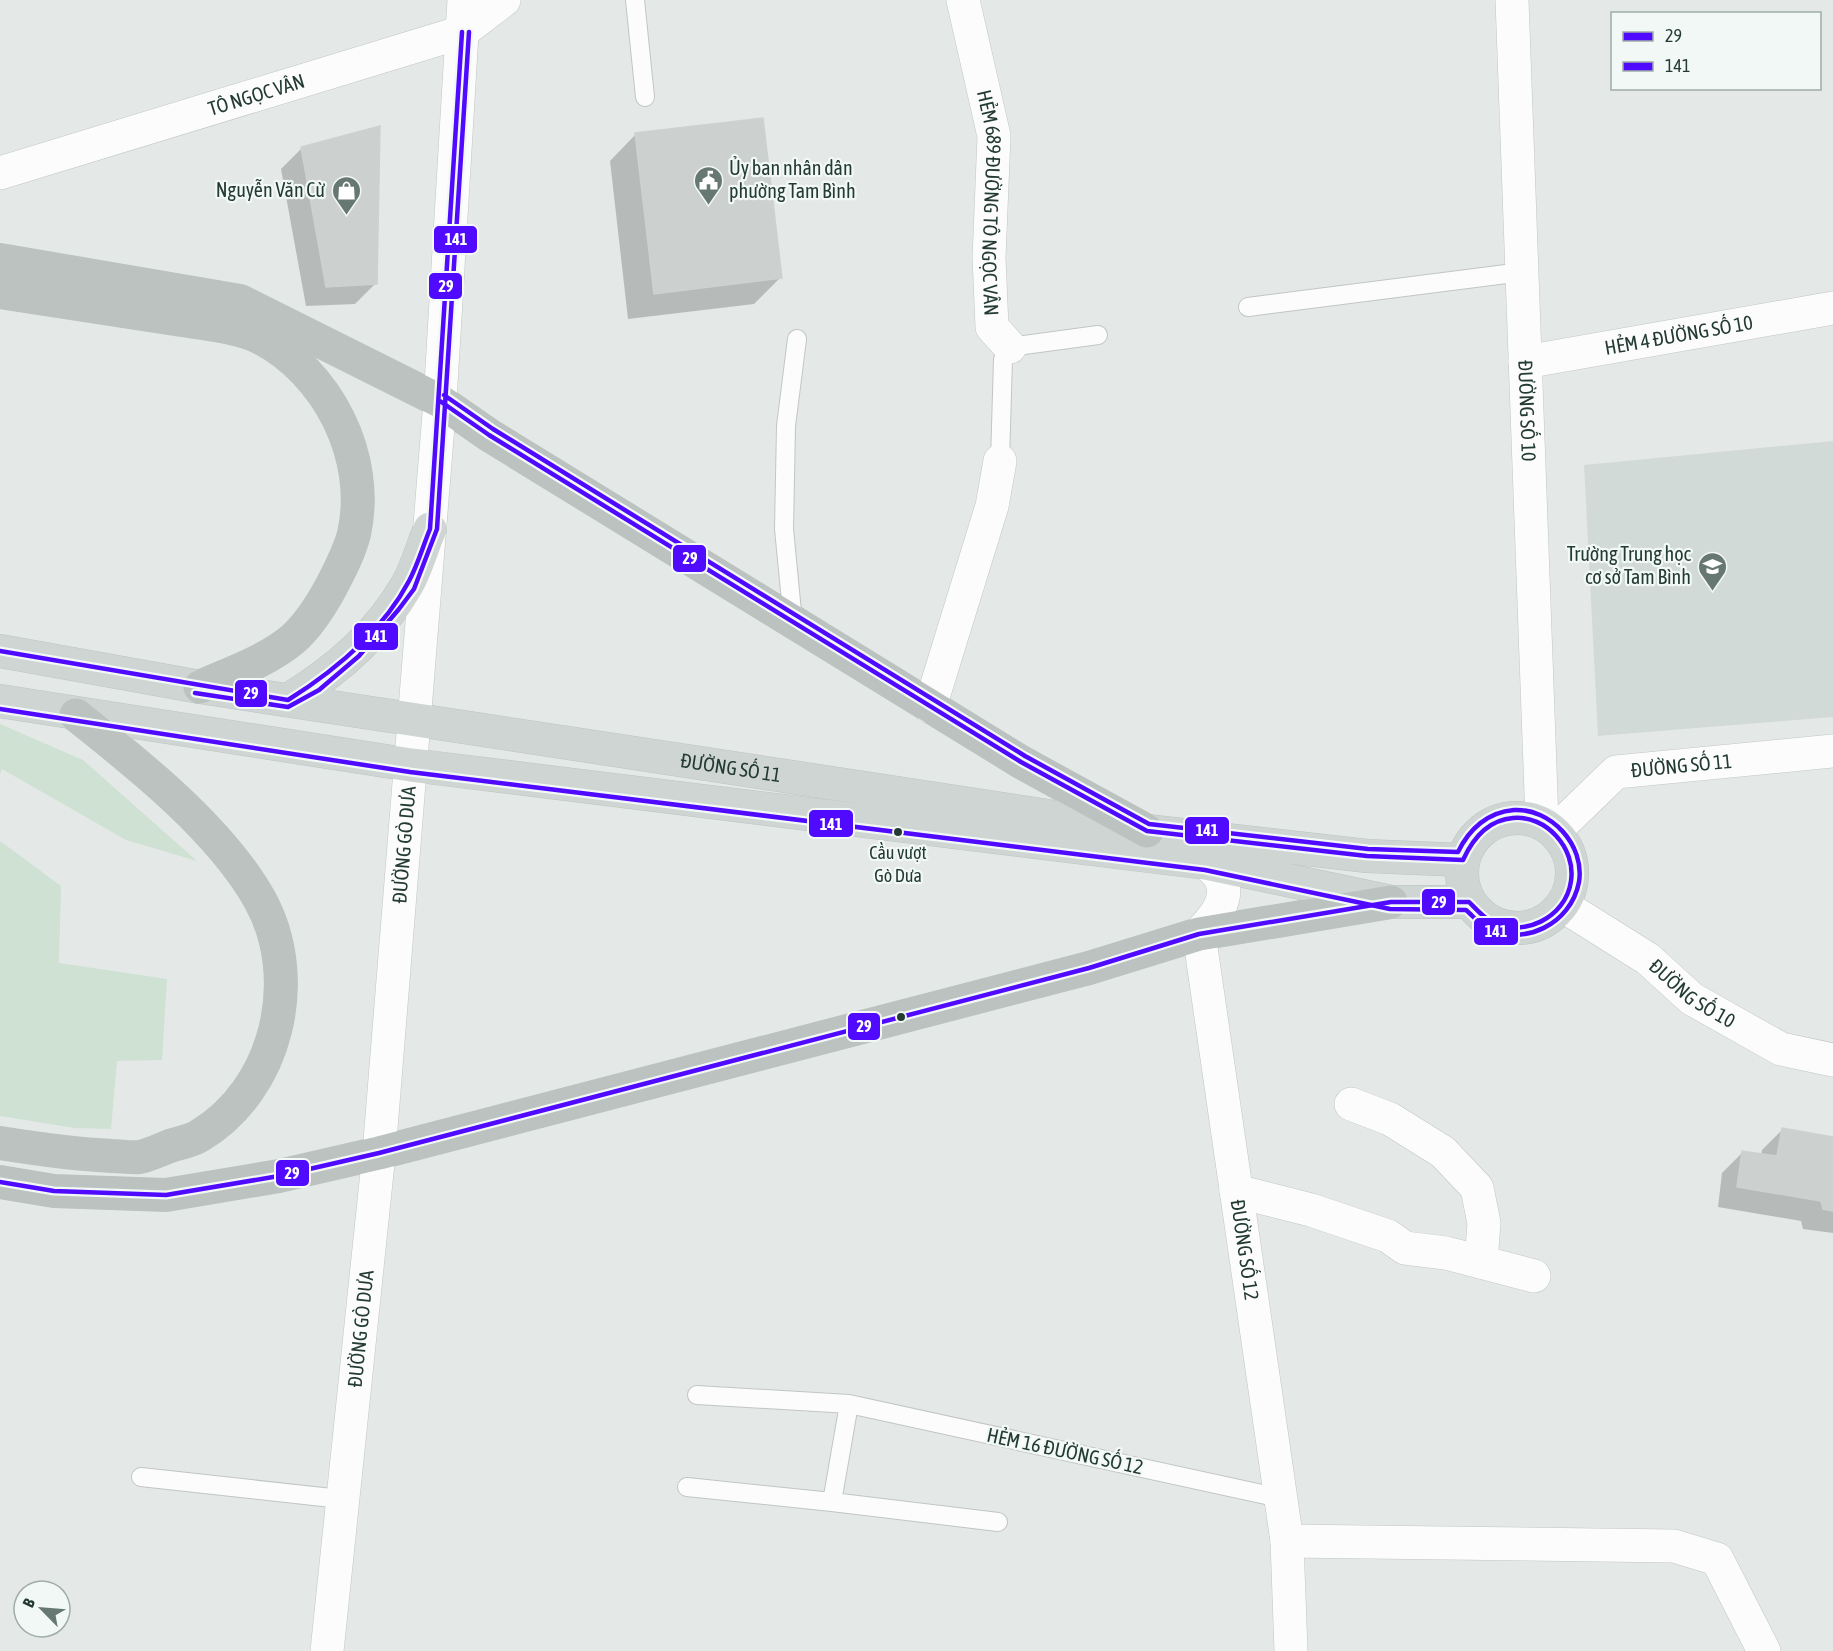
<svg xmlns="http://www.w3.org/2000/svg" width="1833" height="1651" viewBox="0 0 1833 1651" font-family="'Asap Condensed',sans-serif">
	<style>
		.built { fill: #d2dad7 }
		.green { fill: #cee1d3 }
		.shadow { fill: #0003 }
		.building { fill: #ccd0ce; stroke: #cdd2d0; stroke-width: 1.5 }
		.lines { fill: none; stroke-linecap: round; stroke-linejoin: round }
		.lane-casing { stroke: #c1c6c4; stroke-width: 20 }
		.street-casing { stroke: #c1c6c4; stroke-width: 34 }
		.secondary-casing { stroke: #c0c6c4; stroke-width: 34 }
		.primary-casing { stroke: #bdc5c2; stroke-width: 34 }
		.highway-casing { stroke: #bdc5c2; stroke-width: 34 }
		.lane { stroke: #fbfcfb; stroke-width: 18 }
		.street { stroke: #fbfcfb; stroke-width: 33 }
		.secondary { stroke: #fbfcfb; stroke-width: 33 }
		.primary { stroke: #ced5d3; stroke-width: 33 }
		.highway { stroke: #bbc2c0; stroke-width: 33 }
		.bus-1-casing { stroke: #f2f8f5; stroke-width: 9 }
		.bus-2-casing { stroke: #f2f8f5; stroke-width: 9 }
		.bus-1 { stroke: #4f0aff; stroke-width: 4.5 }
		.bus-2 { stroke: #4f0aff; stroke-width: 4.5 }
		.bus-dot { fill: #233b34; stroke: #f2f8f5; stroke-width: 2 }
		.labels { text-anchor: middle; stroke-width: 4.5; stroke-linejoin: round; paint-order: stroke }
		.bus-label { font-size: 18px; fill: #233b34; stroke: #f2f8f5 }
		.street-label { font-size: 20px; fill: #233b34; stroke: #f2f8f5 }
		.poi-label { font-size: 20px; fill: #233b34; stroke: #f2f8f5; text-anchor: end }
		.line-badge { stroke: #f2f8f5; stroke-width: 2 }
		.badge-label { font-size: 16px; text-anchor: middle; font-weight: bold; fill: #fff }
	</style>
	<rect width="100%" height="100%" fill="#e4e9e7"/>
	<path class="built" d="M1833,441V717L1598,736L1584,465Z"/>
	<path class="green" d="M0,724L83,760L197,861L126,840L2,769L0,774Z
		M0,841L61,886L59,963L167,979L162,1060L117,1061L111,1129L75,1128L0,1116Z"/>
	<path class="shadow" d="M636,134L780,278L754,304L628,319L610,161Z
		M302,148L376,283L355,304L306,306L281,169Z
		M1782,1130L1833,1139V1233L1803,1229L1801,1221L1718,1207L1722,1173L1742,1153L1761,1156L1762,1150Z"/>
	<path class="building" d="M763,118L782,278L654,294L635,133Z
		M380,126L377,284L326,287L301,147Z
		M1782,1128L1833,1137V1211L1823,1209L1821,1201L1737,1187L1742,1151L1777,1156Z"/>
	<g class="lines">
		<defs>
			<path id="lane" d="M635,0L645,97
				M1248,307L1522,272
				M1010,347L1098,335
				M1000,461L1003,359
				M793,622L784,529L786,426L797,339
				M697,1395L849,1404
				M141,1477L341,1499
				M687,1487L832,1502
				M998,1522L832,1502L849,1404L1280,1498"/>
			<g id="street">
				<path id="s1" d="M963,0L994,136L989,258L992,327L1010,347"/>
				<path id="s2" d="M1512,0L1542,822"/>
				<path id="s3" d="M1525,362L1833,308"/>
				<path d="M930,707L992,506L1000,461"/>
				<path id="s4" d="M1554,832L1616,772L1833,751"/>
				<path id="s5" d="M1206,863C1210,867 1217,872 1220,878C1232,899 1212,920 1199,934L1287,1541L1291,1651"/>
				<path id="s6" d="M1562,905L1648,959L1692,999L1781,1049L1833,1060"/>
				<path d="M1351,1104L1390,1119L1443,1152L1477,1188L1484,1223L1481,1262"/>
				<path d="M1236,1191L1311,1210L1388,1236L1405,1248L1446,1253L1534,1276"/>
				<path d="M1287,1541L1674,1546L1717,1559L1764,1651"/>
			</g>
			<g id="secondary">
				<path id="s7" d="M0,173L462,32L504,0"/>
				<path id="s8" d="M327,1651L379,1153L440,401L464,0"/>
			</g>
			<g id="primary">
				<path id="s9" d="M0,651L200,687L1147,831L1367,856L1463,860"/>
				<path d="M288,700C335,672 379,634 407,585C417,568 422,547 430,529"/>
				<path d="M0,701L411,765L1206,863L1391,902H1469"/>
				<circle cx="1517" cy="873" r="55"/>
			</g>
			<path id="highway" d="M0,260L240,301L440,401L489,435L1021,762L1147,831
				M0,292C58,301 116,310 175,319C199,323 237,326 259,337C328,372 371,457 354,534C349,553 339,572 330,589C320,607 309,625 293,639C267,661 231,673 200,687
				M0,1143C38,1149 74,1154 112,1156C121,1156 131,1158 140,1157C149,1155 160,1150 170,1146C179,1143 191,1141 199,1136C278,1089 303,978 260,900C221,830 138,764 76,715
				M0,1182L54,1191L166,1195L279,1176L379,1153L1089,968L1199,934L1391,902"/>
		</defs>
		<use href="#lane" class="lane-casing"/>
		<use href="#street" class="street-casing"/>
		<use href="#secondary" class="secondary-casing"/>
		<use href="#primary" class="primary-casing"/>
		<use href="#highway" class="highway-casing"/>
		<use href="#lane" class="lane"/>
		<use href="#street" class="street"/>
		<use href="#secondary" class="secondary"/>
		<use href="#primary" class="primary"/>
		<use href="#highway" class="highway"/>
		<defs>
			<path id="bus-1" d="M0,651L288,700C336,670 382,632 409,581C418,564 423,546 430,529L462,32
				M0,1182L54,1191L166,1195L279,1176L379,1153L1089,968L1199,934L1391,902H1469C1475,908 1482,916 1490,921C1522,939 1566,918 1571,881C1576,848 1546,815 1513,818C1488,820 1473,838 1463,860L1367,856L1147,831L1021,762L489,435L440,401"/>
			<path id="bus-2" d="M195,693L288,707L319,690L359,656L399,609L414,589L437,529L469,32
				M0,709L410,772L1205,870L1390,909L1466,910C1472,915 1479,924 1487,928C1524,947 1571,924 1579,882C1585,845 1551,808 1514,810C1488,812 1469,829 1458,852L1368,849L1149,824L1025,756L493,429L444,395"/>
		</defs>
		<use href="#bus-1" class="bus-1-casing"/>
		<use href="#bus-2" class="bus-2-casing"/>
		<use href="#bus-1" class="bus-1"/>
		<use href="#bus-2" class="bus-2"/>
	</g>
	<defs>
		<symbol id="civic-pin" viewBox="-11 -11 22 30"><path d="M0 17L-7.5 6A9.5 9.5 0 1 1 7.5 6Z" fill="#677873" stroke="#f2f8f5"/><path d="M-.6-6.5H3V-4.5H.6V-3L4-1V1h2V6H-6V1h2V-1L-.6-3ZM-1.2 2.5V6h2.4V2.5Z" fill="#fff"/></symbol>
		<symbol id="shop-pin" viewBox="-11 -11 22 30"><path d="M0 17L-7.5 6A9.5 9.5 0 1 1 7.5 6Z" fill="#677873" stroke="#f2f8f5"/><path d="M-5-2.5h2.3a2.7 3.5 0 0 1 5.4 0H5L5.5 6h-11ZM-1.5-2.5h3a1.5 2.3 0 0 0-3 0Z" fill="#fff"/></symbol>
		<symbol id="school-pin" viewBox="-11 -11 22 30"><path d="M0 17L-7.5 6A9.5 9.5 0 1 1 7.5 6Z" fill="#677873" stroke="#f2f8f5"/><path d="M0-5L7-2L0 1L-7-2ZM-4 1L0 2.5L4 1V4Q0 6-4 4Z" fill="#fff"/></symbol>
	</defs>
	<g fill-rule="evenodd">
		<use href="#civic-pin" x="692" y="164" width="33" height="45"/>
		<use href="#shop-pin" x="330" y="174" width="33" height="45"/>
		<use href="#school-pin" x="1696" y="550" width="33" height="45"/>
	</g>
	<g class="bus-dot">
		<circle cx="898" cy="832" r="5"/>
		<circle cx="901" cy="1017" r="5"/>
	</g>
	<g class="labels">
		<g class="bus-label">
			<text x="898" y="859">Cầu vượt<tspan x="898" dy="23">Gò Dưa</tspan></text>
		</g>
		<g class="street-label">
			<text dy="7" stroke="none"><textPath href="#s7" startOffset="268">TÔ NGỌC VÂN</textPath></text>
			<text dy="7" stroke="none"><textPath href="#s1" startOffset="206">HẺM 689 ĐƯỜNG TÔ NGỌC VÂN</textPath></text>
			<text dy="7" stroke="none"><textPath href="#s3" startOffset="156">HẺM 4 ĐƯỜNG SỐ 10</textPath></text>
			<text dy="7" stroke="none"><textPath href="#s2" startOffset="411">ĐƯỜNG SỐ 10</textPath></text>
			<text dy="7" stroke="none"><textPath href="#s4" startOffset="152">ĐƯỜNG SỐ 11</textPath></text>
			<text dy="7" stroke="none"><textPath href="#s9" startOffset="740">ĐƯỜNG SỐ 11</textPath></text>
			<text dy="7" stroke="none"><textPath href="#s8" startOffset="810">ĐƯỜNG GÒ DƯA</textPath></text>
			<text dy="7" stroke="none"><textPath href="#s6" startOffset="158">ĐƯỜNG SỐ 10</textPath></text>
			<text dy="7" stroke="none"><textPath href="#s5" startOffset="404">ĐƯỜNG SỐ 12</textPath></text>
			<text dy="7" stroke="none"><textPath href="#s8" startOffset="324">ĐƯỜNG GÒ DƯA</textPath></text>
			<text transform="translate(1065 1451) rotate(12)" y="7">HẺM 16 ĐƯỜNG SỐ 12</text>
		</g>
		<g class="poi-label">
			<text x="729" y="175" text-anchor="start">Ủy ban nhân dân<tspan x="729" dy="23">phường Tam Bình</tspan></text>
			<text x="325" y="197">Nguyễn Văn Cừ</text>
			<text x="1691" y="561">Trường Trung học<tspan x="1691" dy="23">cơ sở Tam Bình</tspan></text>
		</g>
	</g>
	<g class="line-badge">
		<rect x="433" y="225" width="45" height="29" rx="6" fill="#4f0aff"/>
		<rect x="428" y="272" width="35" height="28" rx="6" fill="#4f0aff"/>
		<rect x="672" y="544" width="35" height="29" rx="6" fill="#4f0aff"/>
		<rect x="353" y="622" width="46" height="29" rx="6" fill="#4f0aff"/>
		<rect x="234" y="679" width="34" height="29" rx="6" fill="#4f0aff"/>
		<rect x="808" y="809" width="46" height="29" rx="6" fill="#4f0aff"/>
		<rect x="1184" y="816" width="46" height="29" rx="6" fill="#4f0aff"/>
		<rect x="1421" y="888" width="35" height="28" rx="6" fill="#4f0aff"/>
		<rect x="1473" y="917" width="46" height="29" rx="6" fill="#4f0aff"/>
		<rect x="847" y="1012" width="34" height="29" rx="6" fill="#4f0aff"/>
		<rect x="275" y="1159" width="35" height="28" rx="6" fill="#4f0aff"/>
	</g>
	<g class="badge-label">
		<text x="456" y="245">141</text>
		<text x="446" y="292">29</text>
		<text x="690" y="564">29</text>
		<text x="376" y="642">141</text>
		<text x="251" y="699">29</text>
		<text x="831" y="830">141</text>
		<text x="1207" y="836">141</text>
		<text x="1439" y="908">29</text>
		<text x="1496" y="937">141</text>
		<text x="864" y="1032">29</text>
		<text x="292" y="1179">29</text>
	</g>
	<rect x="1611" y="12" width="210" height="78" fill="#f2f8f5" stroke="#9faca8" stroke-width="1.5"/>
	<rect x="1623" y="32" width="30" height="9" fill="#4f0aff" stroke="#9faca8" stroke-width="1.5"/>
	<text x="1665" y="42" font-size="18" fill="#233b34">29</text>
	<rect x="1623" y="62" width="30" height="9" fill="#4f0aff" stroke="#9faca8" stroke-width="1.5"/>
	<text x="1665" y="72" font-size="18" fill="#233b34">141</text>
	<g transform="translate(42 1609) rotate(295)"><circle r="28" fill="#f2f8f5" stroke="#9faca8" stroke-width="1.5"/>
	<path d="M0-4.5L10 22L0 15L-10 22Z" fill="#677873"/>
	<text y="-9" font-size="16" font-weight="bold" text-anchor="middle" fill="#233b34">B</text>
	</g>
</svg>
